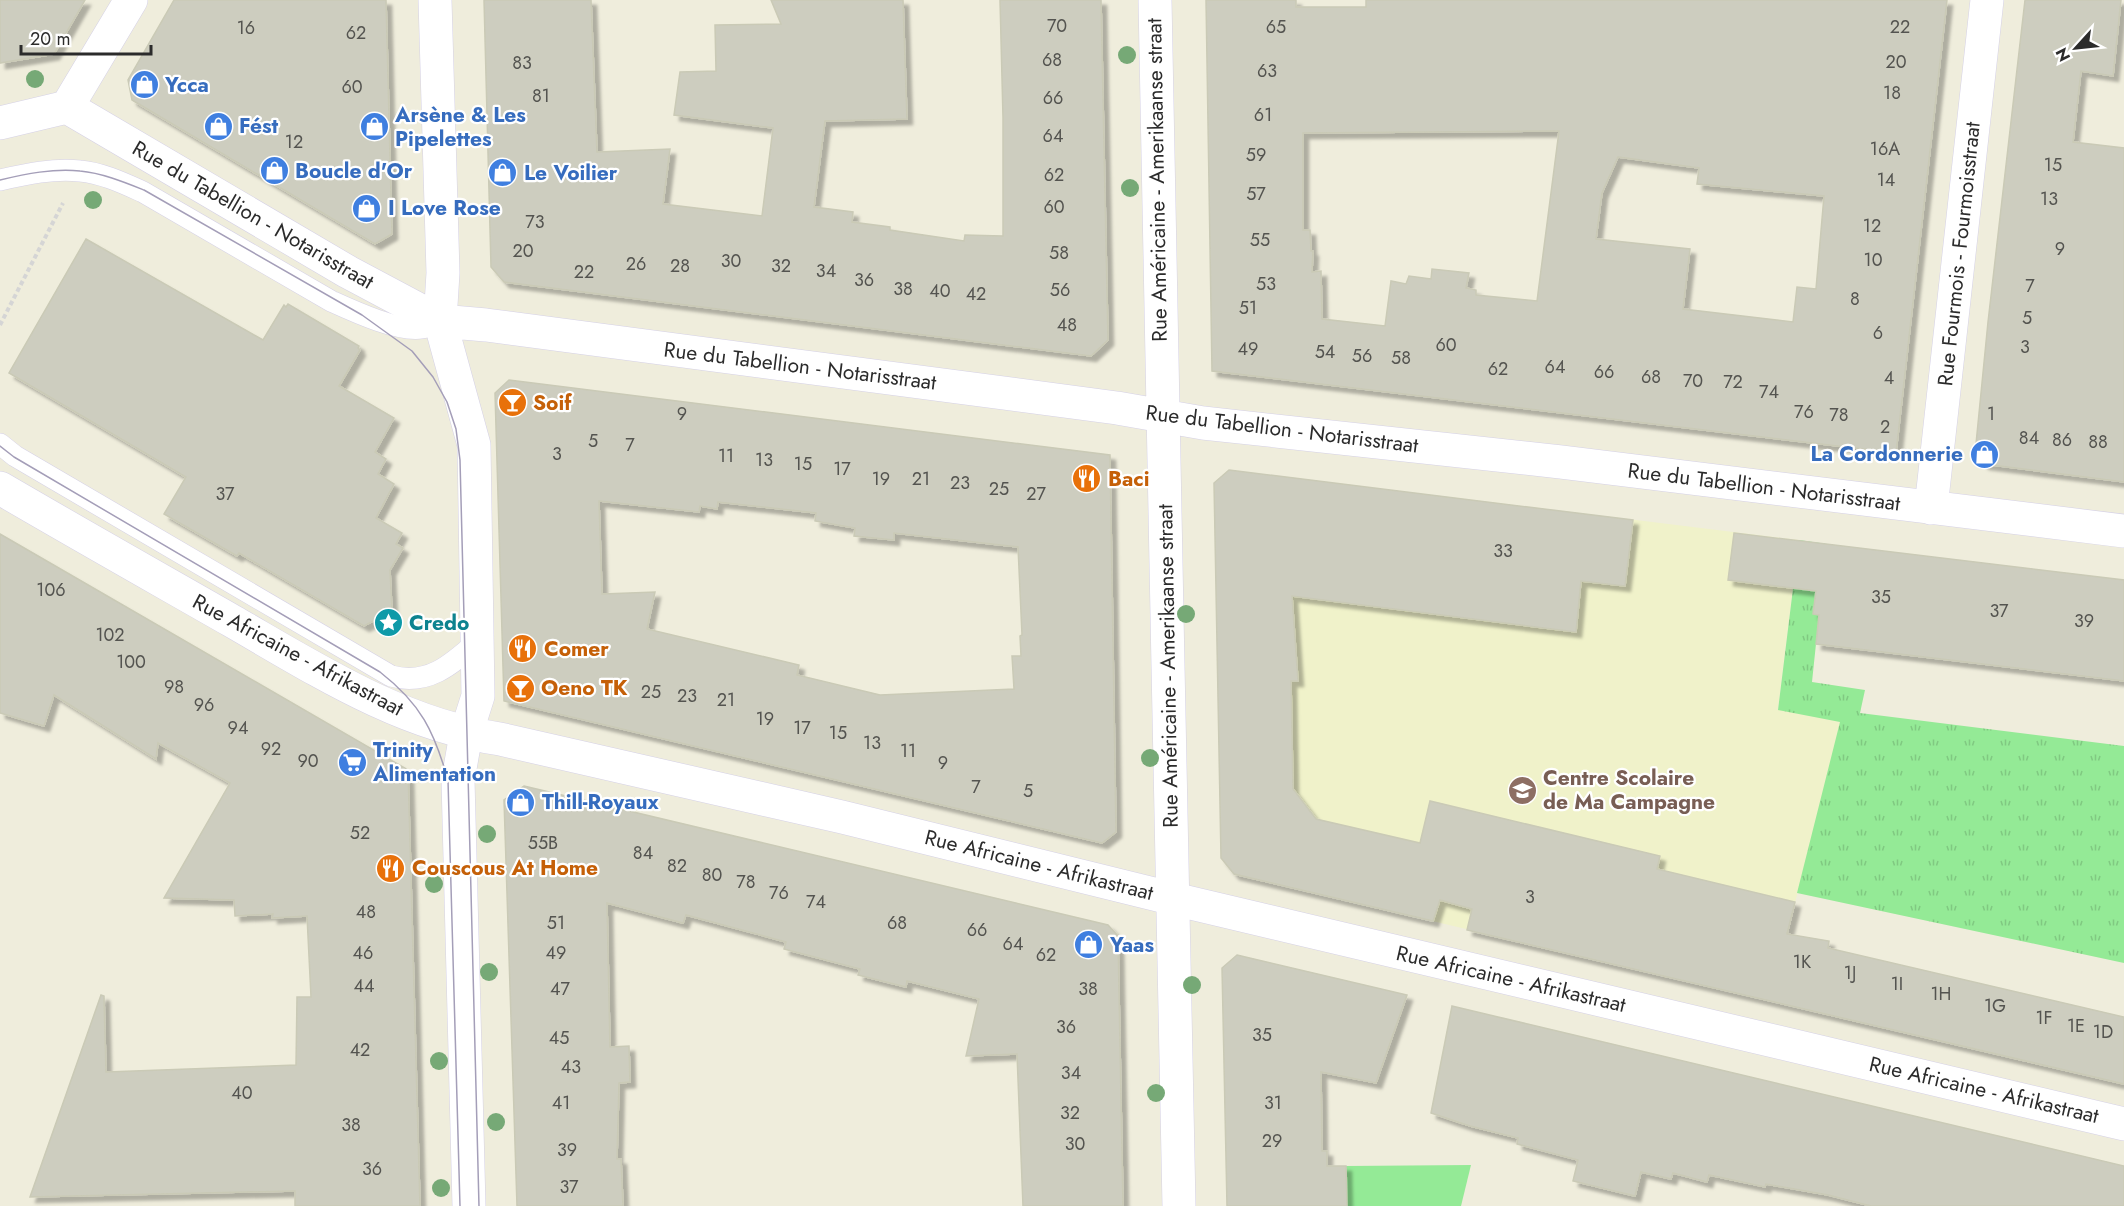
<svg xmlns="http://www.w3.org/2000/svg" width="2124" height="1206" viewBox="0 0 2124 1206" font-family="Jost,sans-serif">
	<style>
		.education { fill: #f0f2ca }
		.grass { fill: url(#grass-tufts) }
		.garden { fill: #94ea96 }
		.building { fill: #cdcdbf; stroke: #cacab6; stroke-width: 1.5; fill-rule: evenodd; filter: url(#shadow) }
		.lines { fill: none; stroke-linecap: round; stroke-linejoin: round }
		.service-casing { stroke: #d5d1e6; stroke-width: 22 }
		.minor-casing { stroke: #d5d1e6; stroke-width: 34 }
		.path { stroke: #d5d5d5; stroke-width: 4; stroke-dasharray: 4.5 3; stroke-linecap: butt }
		.service { stroke: #fff; stroke-width: 21 }
		.minor { stroke: #fff; stroke-width: 33 }
		.tram { stroke: #a49eb8; stroke-width: 1.5 }
		.tree { fill: #76a976 }
		.labels { text-anchor: middle; stroke-width: 4.5; stroke-linejoin: round; paint-order: stroke }
		.number-label { font-size: 18px; fill: #545450 }
		.shop-label { font-size: 21px; font-weight: bold; fill: #366cbe; stroke: #fff; text-anchor: start }
		.street-label { font-size: 21px; fill: #2b2b2b; stroke: #fff }
		.food-label { font-size: 21px; font-weight: bold; fill: #c56008; stroke: #fff; text-anchor: start }
		.culture-label { font-size: 21px; font-weight: bold; fill: #0d838f; stroke: #fff; text-anchor: start }
		.education-label { font-size: 21px; font-weight: bold; fill: #785e54; stroke: #fff; text-anchor: start }
	</style>
	<defs>
		<pattern id="grass-tufts" width="24" height="20" patternUnits="userSpaceOnUse" patternTransform="scale(1.5)"><rect width="24" height="20" fill="#94ea96"/><path d="M3 7l-1-3M5 7V3M7 7l1-3M15 17l-1-3M17 17v-4M19 17l1-3" fill="none" stroke="#80c981"/></pattern>
		<filter id="shadow"><feDropShadow dx="5.5" dy="5.5" stdDeviation="1.5" flood-color="#0004"/></filter>
	</defs>
	<rect width="100%" height="100%" fill="#efeddc"/>
	<path class="education" d="M1229,470L1799,540L1778,709L1841,722L1770,1001L1234,874L1221,858L1214,483Z"/>
	<path class="grass" d="M1799,540L1827,544L1825,572H1819L1813,614L1819,615L1812,682L1865,690L1860,713L2124,746V963L1797,893L1840,722L1778,710Z"/>
	<path class="garden" d="M1471,1165L1461,1206H1347L1346,1166Z"/>
	<path class="building" d="M0,0H85L54,54L0,63Z
		M174,0H386L392,234L375,244L132,100L128,80Z
		M484,0H591L597,152L670,149L663,204L762,216L773,128L674,115L680,72L716,71L715,25L781,24L771,0H903L907,119L825,121L814,207L853,212L852,222L890,227V230L964,241L965,235L1003,236V118L1000,0H1101L1108,340L1091,356L504,282L491,267Z
		M1206,0H1296V7H1366V0H1947L1896,453L1212,371ZM1559,131L1537,301L1476,295V290L1466,288L1469,273L1432,269L1431,279L1409,276L1406,284L1391,281L1385,326L1322,319L1321,271L1312,272L1313,251H1311L1310,230H1303V133ZM1618,157L1699,168L1697,184L1824,196L1816,289L1797,287L1793,322L1683,309L1690,249L1596,239L1602,193Z
		M2025,0H2121L2113,76L2081,71L2073,142L2124,148V482L1984,464L1975,454L1988,322Z
		M86,239L263,340L284,305L286,307L288,304L359,346L358,348L360,350L339,386L394,418L375,452L386,459L378,474L394,484L376,518L402,533L396,544L403,548L390,570L392,611L364,626L239,553L237,556L164,514L186,477L9,373Z
		M509,380L1110,455L1116,832L1102,843L504,701L495,393ZM599,501L699,512L700,506L717,509L718,502L816,513L815,521L855,528L854,536L894,540V533L1018,547L1022,635L1020,636L1021,656H1012L1014,689L880,695L797,675L799,665L647,629L655,592L602,594Z
		M1229,470L1633,520L1625,586L1581,581L1576,632L1292,596L1298,681H1291L1293,789L1316,819L1420,843L1430,801L1660,856L1657,869L1795,902L1787,934L1829,941L1828,948L2124,1017V1084L1467,930L1472,909L1440,900L1433,921L1234,874L1221,858L1214,483Z
		M1734,533L2124,580V681L1816,644L1819,615L1813,614L1816,591L1728,580Z
		M0,534L408,770L420,1206H295V1191L30,1197L101,995L104,996L106,1072L296,1065L297,997H311L307,916L272,918L273,914L235,916L234,900L164,898L230,783L158,743L156,759L54,695L44,726L0,713Z
		M524,786L1108,925L1118,936L1123,1206H1023L1017,1054L966,1056L979,999L907,981L906,987L858,975L860,969L784,949L786,942L686,915L683,923L607,903L610,1047L629,1046L630,1082L619,1083L617,1159H621L623,1206H517L504,800Z
		M1237,955L1407,995L1376,1083L1321,1072L1322,1151H1327V1166H1346L1347,1206H1227L1222,968Z
		M1452,1006L2124,1166V1206H1871L1828,1195L1766,1184L1765,1187L1709,1175L1707,1182L1673,1173L1671,1179L1641,1172L1635,1196L1573,1181L1578,1160L1517,1144L1518,1138L1470,1126L1431,1113Z"/>
	<g class="lines">
		<defs>
			<path id="service" d="M0,180C26,174 54,168 80,171C102,173 123,183 143,192L331,301C353,311 398,332 422,328C428,327 435,323 440,321
				M0,444L15,456L391,676C428,686 451,665 478,641"/>
			<path id="minor" d="M435,0L443,273L440,321L474,445L478,696L466,734L458,780L469,1206
				M1155,0C1161,402 1172,804 1179,1206
				M67,107L348,272L440,321L486,325L1117,408L1203,423L1561,462L2124,531
				M67,107L131,0
				M0,123L67,107
				M0,488C77,533 155,577 232,621C317,670 402,725 500,739L842,817L1174,899L2124,1124
				M1931,508L1987,0"/>
		</defs>
		<use href="#service" class="service-casing"/>
		<use href="#minor" class="minor-casing"/>
		<path class="path" d="M0,325L63,203"/>
		<use href="#service" class="service"/>
		<use href="#minor" class="minor"/>
		<path class="tram" d="M0,180C25,174 54,168 80,171C102,173 124,182 144,190L362,315L412,351L433,377L447,402L456,429L460,460L479,1206
			M0,446L14,457L380,672C421,704 434,731 448,780L460,1206"/>
	</g>
	<g class="tree">
		<circle cx="1127" cy="55" r="9"/>
		<circle cx="35" cy="79" r="9"/>
		<circle cx="1130" cy="188" r="9"/>
		<circle cx="93" cy="200" r="9"/>
		<circle cx="1186" cy="614" r="9"/>
		<circle cx="1150" cy="758" r="9"/>
		<circle cx="487" cy="834" r="9"/>
		<circle cx="434" cy="884" r="9"/>
		<circle cx="489" cy="972" r="9"/>
		<circle cx="1192" cy="985" r="9"/>
		<circle cx="439" cy="1061" r="9"/>
		<circle cx="1156" cy="1093" r="9"/>
		<circle cx="496" cy="1122" r="9"/>
		<circle cx="441" cy="1188" r="9"/>
	</g>
	<defs>
		<symbol id="shop-disc" viewBox="-11 -11 22 22"><circle r="9.5" fill="#3f7fe0" stroke="#fff"/><path d="M-5-2.5h2.3a2.7 3.5 0 0 1 5.4 0H5L5.5 6h-11ZM-1.5-2.5h3a1.5 2.3 0 0 0-3 0Z" fill="#fff"/></symbol>
		<symbol id="bar-disc" viewBox="-11 -11 22 22"><circle r="9.5" fill="#e8710a" stroke="#fff"/><path d="M-6-5H6L.8 .8V4.5H3.5V6h-7V4.5H-.8V.8Z" fill="#fff"/></symbol>
		<symbol id="restaurant-disc" viewBox="-11 -11 22 22"><circle r="9.5" fill="#e8710a" stroke="#fff"/><path d="M-5-6h1v4h1v-4h1v4h1v-4h1v5L-1.5 .5V6h-2V.5L-5-1ZM5-6V6H3V1.5H1.5Q1.5-4 5-6Z" fill="#fff"/></symbol>
		<symbol id="sight-disc" viewBox="-11 -11 22 22"><circle r="9.5" fill="#0f9aa8" stroke="#fff"/><path d="M0-6L1.8-2.2L6-1.7L2.9 1.2L3.7 5.4L0 3.3L-3.7 5.4L-2.9 1.2L-6-1.7L-1.8-2.2Z" fill="#fff"/></symbol>
		<symbol id="supermarket-disc" viewBox="-11 -11 22 22"><circle r="9.5" fill="#3f7fe0" stroke="#fff"/><path d="M-6-5.5h2.5l.6 2H6L4.5 2H-2.5L-4.4-4H-6ZM-1.5 3.2a1.3 1.3 0 1 0 .1 0ZM3 3.2a1.3 1.3 0 1 0 .1 0Z" fill="#fff"/></symbol>
		<symbol id="school-disc" viewBox="-11 -11 22 22"><circle r="9.5" fill="#8d6e63" stroke="#fff"/><path d="M0-5L7-2L0 1L-7-2ZM-4 1L0 2.5L4 1V4Q0 6-4 4Z" fill="#fff"/></symbol>
	</defs>
	<g fill-rule="evenodd">
		<use href="#shop-disc" x="128" y="68" width="33" height="33"/>
		<use href="#shop-disc" x="202" y="110" width="33" height="33"/>
		<use href="#shop-disc" x="358" y="110" width="33" height="33"/>
		<use href="#shop-disc" x="258" y="154" width="33" height="33"/>
		<use href="#shop-disc" x="486" y="156" width="33" height="33"/>
		<use href="#shop-disc" x="350" y="192" width="33" height="33"/>
		<use href="#bar-disc" x="496" y="386" width="33" height="33"/>
		<use href="#shop-disc" x="1968" y="438" width="33" height="33"/>
		<use href="#restaurant-disc" x="1070" y="462" width="33" height="33"/>
		<use href="#sight-disc" x="372" y="606" width="33" height="33"/>
		<use href="#restaurant-disc" x="506" y="632" width="33" height="33"/>
		<use href="#bar-disc" x="504" y="672" width="33" height="33"/>
		<use href="#supermarket-disc" x="336" y="746" width="33" height="33"/>
		<use href="#school-disc" x="1506" y="774" width="33" height="33"/>
		<use href="#shop-disc" x="504" y="786" width="33" height="33"/>
		<use href="#restaurant-disc" x="374" y="852" width="33" height="33"/>
		<use href="#shop-disc" x="1072" y="928" width="33" height="33"/>
	</g>
	<g class="labels">
		<g class="number-label">
			<text x="1057" y="32">70</text>
			<text x="1276" y="33">65</text>
			<text x="1900" y="33">22</text>
			<text x="246" y="34">16</text>
			<text x="356" y="39">62</text>
			<text x="1052" y="66">68</text>
			<text x="1896" y="68">20</text>
			<text x="522" y="69">83</text>
			<text x="1267" y="77">63</text>
			<text x="352" y="93">60</text>
			<text x="1892" y="99">18</text>
			<text x="541" y="102">81</text>
			<text x="1053" y="104">66</text>
			<text x="1263" y="121">61</text>
			<text x="1053" y="142">64</text>
			<text x="294" y="148">12</text>
			<text x="1885" y="155">16A</text>
			<text x="1256" y="161">59</text>
			<text x="2053" y="171">15</text>
			<text x="1054" y="181">62</text>
			<text x="1886" y="186">14</text>
			<text x="1256" y="200">57</text>
			<text x="2049" y="205">13</text>
			<text x="1054" y="213">60</text>
			<text x="535" y="228">73</text>
			<text x="1872" y="232">12</text>
			<text x="1260" y="246">55</text>
			<text x="2060" y="255">9</text>
			<text x="523" y="257">20</text>
			<text x="1059" y="259">58</text>
			<text x="1873" y="266">10</text>
			<text x="731" y="267">30</text>
			<text x="636" y="270">26</text>
			<text x="680" y="272">28</text>
			<text x="781" y="272">32</text>
			<text x="826" y="277">34</text>
			<text x="584" y="278">22</text>
			<text x="864" y="286">36</text>
			<text x="1266" y="290">53</text>
			<text x="2030" y="292">7</text>
			<text x="903" y="295">38</text>
			<text x="1060" y="296">56</text>
			<text x="940" y="297">40</text>
			<text x="976" y="300">42</text>
			<text x="1855" y="305">8</text>
			<text x="1248" y="314">51</text>
			<text x="2027" y="324">5</text>
			<text x="1067" y="331">48</text>
			<text x="1878" y="339">6</text>
			<text x="1446" y="351">60</text>
			<text x="2025" y="353">3</text>
			<text x="1248" y="355">49</text>
			<text x="1325" y="358">54</text>
			<text x="1362" y="362">56</text>
			<text x="1401" y="364">58</text>
			<text x="1555" y="373">64</text>
			<text x="1498" y="375">62</text>
			<text x="1604" y="378">66</text>
			<text x="1651" y="383">68</text>
			<text x="1889" y="384">4</text>
			<text x="1693" y="387">70</text>
			<text x="1733" y="388">72</text>
			<text x="1769" y="398">74</text>
			<text x="1804" y="418">76</text>
			<text x="682" y="420">9</text>
			<text x="1991" y="420">1</text>
			<text x="1839" y="421">78</text>
			<text x="1885" y="433">2</text>
			<text x="2029" y="444">84</text>
			<text x="2062" y="446">86</text>
			<text x="593" y="447">5</text>
			<text x="2098" y="448">88</text>
			<text x="630" y="451">7</text>
			<text x="557" y="460">3</text>
			<text x="726" y="462">11</text>
			<text x="764" y="466">13</text>
			<text x="803" y="470">15</text>
			<text x="842" y="475">17</text>
			<text x="881" y="485">19</text>
			<text x="921" y="485">21</text>
			<text x="960" y="489">23</text>
			<text x="999" y="495">25</text>
			<text x="225" y="500">37</text>
			<text x="1036" y="500">27</text>
			<text x="1503" y="557">33</text>
			<text x="51" y="596">106</text>
			<text x="1881" y="603">35</text>
			<text x="1999" y="617">37</text>
			<text x="2084" y="627">39</text>
			<text x="110" y="641">102</text>
			<text x="131" y="668">100</text>
			<text x="174" y="693">98</text>
			<text x="651" y="698">25</text>
			<text x="687" y="702">23</text>
			<text x="726" y="706">21</text>
			<text x="204" y="711">96</text>
			<text x="765" y="725">19</text>
			<text x="238" y="734">94</text>
			<text x="802" y="734">17</text>
			<text x="838" y="739">15</text>
			<text x="872" y="749">13</text>
			<text x="271" y="755">92</text>
			<text x="908" y="757">11</text>
			<text x="308" y="767">90</text>
			<text x="943" y="769">9</text>
			<text x="976" y="793">7</text>
			<text x="1028" y="797">5</text>
			<text x="360" y="839">52</text>
			<text x="543" y="849">55B</text>
			<text x="643" y="859">84</text>
			<text x="677" y="872">82</text>
			<text x="712" y="881">80</text>
			<text x="746" y="888">78</text>
			<text x="779" y="899">76</text>
			<text x="1530" y="903">3</text>
			<text x="816" y="908">74</text>
			<text x="366" y="918">48</text>
			<text x="556" y="929">51</text>
			<text x="897" y="929">68</text>
			<text x="977" y="936">66</text>
			<text x="1013" y="950">64</text>
			<text x="363" y="959">46</text>
			<text x="556" y="959">49</text>
			<text x="1046" y="961">62</text>
			<text x="1802" y="968">1K</text>
			<text x="1850" y="979">1J</text>
			<text x="1897" y="990">1I</text>
			<text x="364" y="992">44</text>
			<text x="560" y="995">47</text>
			<text x="1088" y="995">38</text>
			<text x="1941" y="1000">1H</text>
			<text x="1995" y="1012">1G</text>
			<text x="2044" y="1024">1F</text>
			<text x="2076" y="1032">1E</text>
			<text x="1066" y="1033">36</text>
			<text x="2103" y="1038">1D</text>
			<text x="1262" y="1041">35</text>
			<text x="559" y="1044">45</text>
			<text x="360" y="1056">42</text>
			<text x="571" y="1073">43</text>
			<text x="1071" y="1079">34</text>
			<text x="242" y="1099">40</text>
			<text x="561" y="1109">41</text>
			<text x="1273" y="1109">31</text>
			<text x="1070" y="1119">32</text>
			<text x="351" y="1131">38</text>
			<text x="1272" y="1147">29</text>
			<text x="1075" y="1150">30</text>
			<text x="567" y="1156">39</text>
			<text x="372" y="1175">36</text>
			<text x="569" y="1193">37</text>
		</g>
		<g class="shop-label">
			<text x="165" y="92">Ycca</text>
			<text x="395" y="122">Arsène &amp; Les<tspan x="395" dy="24">Pipelettes</tspan></text>
			<text x="239" y="133">Fést</text>
			<text x="295" y="178">Boucle d'Or</text>
			<text x="524" y="180">Le Voilier</text>
			<text x="388" y="215">I Love Rose</text>
			<text x="1963" y="461" text-anchor="end">La Cordonnerie</text>
			<text x="373" y="757">Trinity<tspan x="373" dy="24">Alimentation</tspan></text>
			<text x="542" y="809">Thill-Royaux</text>
			<text x="1110" y="952">Yaas</text>
		</g>
		<g class="street-label">
			<text transform="translate(1157 180) rotate(-91)" y="7">Rue Américaine - Amerikaanse straat</text>
			<text transform="translate(253 215) rotate(30)" y="7">Rue du Tabellion - Notarisstraat</text>
			<text transform="translate(1959 254) rotate(-84)" y="7">Rue Fourmois - Fourmoisstraat</text>
			<text transform="translate(800 366) rotate(7)" y="7">Rue du Tabellion - Notarisstraat</text>
			<text transform="translate(1282 429) rotate(7)" y="7">Rue du Tabellion - Notarisstraat</text>
			<text transform="translate(1764 487) rotate(7)" y="7">Rue du Tabellion - Notarisstraat</text>
			<text transform="translate(298 655) rotate(28)" y="7">Rue Africaine - Afrikastraat</text>
			<text transform="translate(1168 666) rotate(-91)" y="7">Rue Américaine - Amerikaanse straat</text>
			<text transform="translate(1039 865) rotate(14)" y="7">Rue Africaine - Afrikastraat</text>
			<text transform="translate(1511 979) rotate(13)" y="7">Rue Africaine - Afrikastraat</text>
			<text transform="translate(1984 1090) rotate(13)" y="7">Rue Africaine - Afrikastraat</text>
		</g>
		<g class="food-label">
			<text x="533" y="410">Soif</text>
			<text x="1108" y="486">Baci</text>
			<text x="544" y="656">Comer</text>
			<text x="541" y="695">Oeno TK</text>
			<text x="412" y="875">Couscous At Home</text>
		</g>
		<g class="culture-label">
			<text x="409" y="630">Credo</text>
		</g>
		<g class="education-label">
			<text x="1543" y="785">Centre Scolaire<tspan x="1543" dy="24">de Ma Campagne</tspan></text>
		</g>
	</g>
	<g transform="translate(2076 48) rotate(243)" stroke="#ffffff" stroke-width="4.5" paint-order="stroke">
	<path d="M0-4.5L10 22L0 15L-10 22Z" fill="#2b2b2b"/>
	<text y="-9" font-size="16" font-weight="bold" text-anchor="middle" fill="#2b2b2b">N</text>
	</g>
	<path d="M21 45v9h130v-9" fill="none" stroke="#2b2b2b" stroke-width="3"/>
	<text x="30" y="45" font-size="18" fill="#2b2b2b" stroke="#ffffff" stroke-width="4.5" paint-order="stroke">20 m</text>
</svg>
